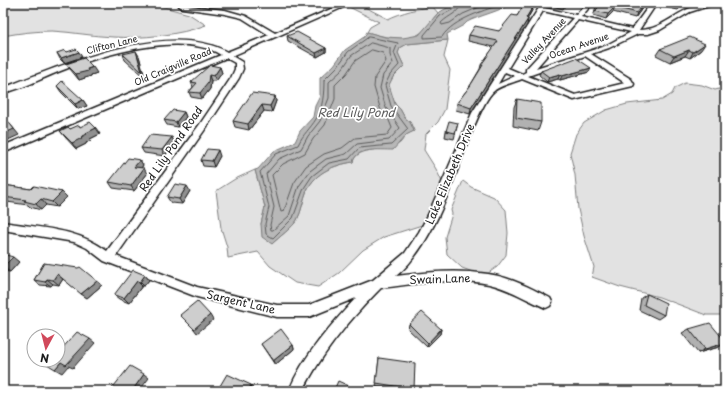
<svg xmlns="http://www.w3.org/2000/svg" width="728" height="394" viewBox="0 0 728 394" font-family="'Playpen Sans',sans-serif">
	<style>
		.green { fill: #e2e2e2; stroke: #7f7f7f }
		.water { fill: #b8b8b8; stroke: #7a7a7a }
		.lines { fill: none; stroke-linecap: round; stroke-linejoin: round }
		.shore { stroke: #5a5a5a; stroke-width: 1 }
		.minor-casing { stroke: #1c1c1c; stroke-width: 3 }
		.minor { fill: #fff; fill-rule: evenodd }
		.wall { fill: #b1b1b1; stroke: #1c1c1c }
		.shaded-wall { fill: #909090; stroke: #1c1c1c }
		.building { fill: #cecece; stroke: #1c1c1c }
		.labels { text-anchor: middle; stroke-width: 3.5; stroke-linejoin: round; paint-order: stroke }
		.far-street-label { font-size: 9px; fill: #1c1c1c; stroke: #fff }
		.street-label { font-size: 11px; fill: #1c1c1c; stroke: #fff }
		.water-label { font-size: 12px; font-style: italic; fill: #5a5a5a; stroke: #fff }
	</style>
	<rect width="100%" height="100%" fill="#fff"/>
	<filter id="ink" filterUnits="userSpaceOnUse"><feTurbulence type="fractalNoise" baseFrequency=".025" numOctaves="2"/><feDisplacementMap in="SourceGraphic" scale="8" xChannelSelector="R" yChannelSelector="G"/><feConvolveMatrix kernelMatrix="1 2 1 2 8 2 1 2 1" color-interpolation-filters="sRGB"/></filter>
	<g filter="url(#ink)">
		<path class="green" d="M3,3H149L189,14L206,25C181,35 140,39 113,37C92,36 72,32 52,31C35,31 19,33 3,36Z
			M357,3L388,19C400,13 421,7 433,7L438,13C432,19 427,30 419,34C407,43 380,36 367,32L370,27L379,22L349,7Z
			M448,40L444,57L450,70L445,109L438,122L426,134L424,150L436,169L443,184L433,208L422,225L384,237L363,250L339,273L318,287L295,283L270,266L258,252L228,258L227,247L221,228L216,191L235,179L255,170L265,207L261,224L272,244C279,237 293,227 297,220C302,211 303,199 307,190C316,172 334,165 353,162C357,145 387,153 400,143C402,142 403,138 405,136C407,134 411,132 414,131L410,122L405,118L400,109L395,104L388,85L393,77L404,66L398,53L400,48L407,44Z
			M685,83L702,85L715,90L723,88L725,90V315H706L659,297L620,287L592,277L594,267L584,236L578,209L575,175L570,153L576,134L584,123L606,110L627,104L662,100L672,94L675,88Z
			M463,181L471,187L494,197L506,210L508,233L506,255L497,267L484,276L462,268L447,254L445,237L452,214L451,210Z"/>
		<path class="water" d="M456,3H512C504,10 478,16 467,22L464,25L447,34L448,40L407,44L400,48L398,53L404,66L393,77L389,85L395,104L400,109L405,118L410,122L414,131L406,135L393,150C380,150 356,147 353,162C334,165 316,172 307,190C303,199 302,211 297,220C293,227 279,237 272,244L262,237L261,224L265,207L255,170L258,169L274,151L295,142L300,131L313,117L315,106L320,96V78L334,65L345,50L364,37L367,32L385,37L403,38L419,35L438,13Z"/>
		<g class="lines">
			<path class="shore" d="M457,3L456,8L440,16L424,35V38L442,37C453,19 486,10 505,3
				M462,3C457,15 450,14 441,23L442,25L450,23L463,14L489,3
				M369,37L398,43L394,53L399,65L390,75L385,85L391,106L408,129L391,145L359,148L349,159L329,163L312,176L304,188L293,218L273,238L266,234L265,224L269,207L260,172L276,154L298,145C303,134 310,129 316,119C323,108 324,93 324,80L337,67L348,52Z
				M371,43L390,48V55L393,63L383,75L380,88L386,108L400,128L389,140L357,144L346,154L326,159L310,171L299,186L289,216L273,230H271L270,225L274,207L266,174L279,159L301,149L308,136L320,121L329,98V82L341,71L351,56Z
				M372,50L383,53L386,61L375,77L374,87L381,111L388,118L392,128L387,135L355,138L342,148L324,154L306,166L294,183L284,211L281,212L272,175L283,164L305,153L313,139L325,125L335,99V85L346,74L355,61Z"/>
			<defs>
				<path id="minor" d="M345,3H353L232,56L242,62L243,69L239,78L206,128L116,256L197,287L277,305H309L373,280L405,253L419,232L428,215L472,113L542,3H548L545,8L576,15L587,3H593L581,17L632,29L651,3H657L639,30C657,30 669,19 684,11C694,5 707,3 718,3L690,12L660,30L648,34H638L609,48L591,54L631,79L634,84L633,86L574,100L522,79C515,82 499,86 494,91C486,97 475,124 471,134C453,179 434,245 396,276C427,272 457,269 488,274C510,277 531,288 550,298L552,302L550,306L546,308C527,300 510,289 489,284C453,277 416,284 381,288C352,317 321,354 303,391H289C303,356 331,325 356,298L309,317H277L197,297L104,261L87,248L74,242L3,230V222C39,228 77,228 107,251L200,124L231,78L235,69V63L226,58L3,153V146L221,55C180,30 100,56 58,72C40,79 22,89 3,93V88C60,66 170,19 227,52L269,35L242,18L225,14L182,8L179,6L180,5L225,10L246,16L275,33ZM543,11L573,18L526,69V72L522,74L508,68ZM578,20L631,32L605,46L536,68ZM585,56L625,83L575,95L528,76ZM505,72L515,76L498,84Z"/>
			</defs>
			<use href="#minor" class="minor-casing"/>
			<use href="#minor" class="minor"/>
		</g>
		<path class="wall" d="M525,3H536L534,7L528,18V19L527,25L470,114L456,110L457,103L470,86L480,69L481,65L494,47L468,41L469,35L499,31L517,16Z
			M550,3H567L563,9L549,5Z
			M598,3H646L635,18L613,12L606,19L593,15L595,12H594L596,7L598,5H597Z
			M668,3H684L678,10L665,7Z
			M287,36L326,48V52L317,57L288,41Z
			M660,49L701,50L690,58L685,56L670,62L656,55Z
			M67,52L82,57L64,63L60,59L57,53Z
			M123,54L139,56L145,78L125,60Z
			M66,64L97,73L91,75V76L79,80L70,69Z
			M220,67L222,73L216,81H211L210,89L202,99L191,97L189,92L193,87L191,82Z
			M591,68L589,72L560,80L558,79L547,82L539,75L541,71Z
			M57,86L83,100L87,106L78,109L61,92Z
			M275,96L276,101L272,112L264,111L249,130L235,127L233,121Z
			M517,99L541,122L538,131L513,126L514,107Z
			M184,112L186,117L178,127L167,125L164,120Z
			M458,123L454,139L445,137L446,131Z
			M80,127L100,134L90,139L91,140L86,143V144L76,149L65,137L60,131Z
			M174,142L165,156L144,153L141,148Z
			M220,156L214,167L203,166L201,160Z
			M140,160L143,165L141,168L147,174L134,191L113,188L109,182Z
			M3,185L31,189L62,192L67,197L57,207L46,205L41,210L30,207L28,205L7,202L5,200H3Z
			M190,191L182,204L171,203L167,197Z
			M3,254L19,262L10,272L3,271Z
			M44,263L97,281L102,285L87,298L63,279L59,285L53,284L51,286L40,285L34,280Z
			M145,275L149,280L144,286H142L129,303L119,299L114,295Z
			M647,294L664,315L658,319L639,310L641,298Z
			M409,324L441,329L440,334L427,347L408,329Z
			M689,329L719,347L698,353L682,333Z
			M261,344L293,345L294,349L275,365Z
			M379,358L414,389L413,391H406L376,387Z"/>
		<path class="shaded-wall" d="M535,3L534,7L524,24L526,18Z
			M645,3H646L635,18L637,13Z
			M615,7L613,12L606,19L608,14Z
			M528,19L527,25L470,114L471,108Z
			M705,44L701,50L690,58L693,52Z
			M326,48V52L317,57L316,53Z
			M689,50L685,56L670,62L674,56Z
			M136,51L139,56L145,78L142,72Z
			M79,52L82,57L64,63L61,58Z
			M93,67L97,73L91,75V76L79,80L76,74Z
			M220,67L222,73L216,81L214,76Z
			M591,68L589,72L560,80L562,76Z
			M560,74L558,79L547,82L549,77Z
			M209,75L211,81L210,89L202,99L200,93Z
			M275,96L276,101L272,112L270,106Z
			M83,100L87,106L78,109L75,104Z
			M262,105L264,111L249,130L248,124Z
			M184,112L186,117L178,127L176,122Z
			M6,119L19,135L8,140L3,134Z
			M96,128L100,134L90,139L91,140L86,143V144L76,149L72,143L81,137L86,133Z
			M172,137L174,142L165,156L162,150Z
			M218,150L220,156L214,167L212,161Z
			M140,160L143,165L138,173L134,167Z
			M144,168L147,174L134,191L131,186Z
			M187,186L190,191L182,204L179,199Z
			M62,192L67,197L57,207L52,202Z
			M41,199L46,205L41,210L36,204Z
			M13,257L19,262L10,272L3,267Z
			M57,274L63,279L59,285L53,280Z
			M145,275L149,280L144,286L140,282Z
			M47,279L53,284L51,286L45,282Z
			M97,281L102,285L87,298L81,294Z
			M137,281L142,286L129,303L124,298Z
			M210,315L213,320L197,333L194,329Z
			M441,329L440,334L427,347L428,343Z
			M90,339L95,343L73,368L68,366L62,373L55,369L61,362Z
			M725,343L719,347L698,353L705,349Z
			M293,345L294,349L275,365L273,361Z
			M144,374L149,378L139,391H132Z
			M251,385L253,389L252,391H248Z"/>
		<path class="building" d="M525,3H535L526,18L528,19L471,108L457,103L470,86L483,65H481L498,41L469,35L475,26L499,31L512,15L517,16Z
			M600,3H645L637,13L615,7L608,14L595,11L598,8L596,7Z
			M670,3H683L681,6Z
			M297,32L326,48L316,53L287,36Z
			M690,37L705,44L693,52L689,50L674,56L660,49Z
			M76,49L79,52L61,58L57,53L65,50L67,52Z
			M136,51L142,72L123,54Z
			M84,58L93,67L87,69L88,71L76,74L66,64Z
			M576,58L591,68L562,76L560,74L549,77L541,71Z
			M210,65L220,67L214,76L209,75L208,83L200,93L189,92L197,83L191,82Z
			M62,81L83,100L75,104L57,86Z
			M252,93L275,96L270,106L262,105L248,124L233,121Z
			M517,99L541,103V122L516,118Z
			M173,110L184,112L176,122L164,120Z
			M6,119L14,129L3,134V120Z
			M449,121L458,123L455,133L446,131Z
			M90,122L96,128L86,133L87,134L81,137L82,138L72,143L60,131L68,127L70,129L79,125L80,127Z
			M150,135L172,137L162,150L141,148Z
			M207,149L218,150L212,161L201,160Z
			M128,158L140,160L134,167L144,168L131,186L109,182Z
			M175,184L187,186L179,199L167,197Z
			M3,185L31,189L34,186L62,192L52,202L41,199L36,204L24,201L26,200L3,197Z
			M3,254L13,257L3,267Z
			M44,263L78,268L80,267L97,281L81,294L57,274L53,280L47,279L45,282L34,280Z
			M133,270L145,275L140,282L137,281L124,298L114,295Z
			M647,294L666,303L664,315L644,305Z
			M197,301L210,315L194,329L180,315Z
			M422,312L441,329L428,343L409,324Z
			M710,323L725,341V343L705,349L689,329Z
			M281,329L293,345L273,361L261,344Z
			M77,332L90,339L66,365L61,362L55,369L47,364L51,360H58V353Z
			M379,358L415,363L414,389L376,383Z
			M130,366L144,374L132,391H110Z
			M227,374L251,385L248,391H217Z
			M338,381L349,386L347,391L334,390Z"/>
	</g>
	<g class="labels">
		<g class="far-street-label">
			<text transform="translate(544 41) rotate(-47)" y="3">Valley Avenue</text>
			<text transform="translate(112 45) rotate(-14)" y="3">Clifton Lane</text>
			<text transform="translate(579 46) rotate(-19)" y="3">Ocean Avenue</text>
			<text transform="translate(173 67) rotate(-23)" y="3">Old Craigville Road</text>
		</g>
		<g class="street-label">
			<text transform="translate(171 149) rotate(-55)" y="4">Red Lily Pond Road</text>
			<text transform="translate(450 174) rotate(-67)" y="4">Lake Elizabeth Drive</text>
			<text transform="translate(440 279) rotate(-2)" y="4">Swain Lane</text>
			<text transform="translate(241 302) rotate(13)" y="4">Sargent Lane</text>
		</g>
		<g class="water-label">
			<text x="356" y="117">Red Lily Pond</text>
		</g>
	</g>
	<rect width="728" height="394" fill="none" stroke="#fff" stroke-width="16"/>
	<rect x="8" y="8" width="712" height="378" fill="none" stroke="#1c1c1c" stroke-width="1.5" filter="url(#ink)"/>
	<g transform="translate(46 348) rotate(187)"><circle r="19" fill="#ffffff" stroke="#a4a4a4"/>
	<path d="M0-3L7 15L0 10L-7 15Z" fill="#d1495b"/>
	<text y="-6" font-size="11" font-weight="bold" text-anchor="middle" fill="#1c1c1c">N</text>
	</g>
</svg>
